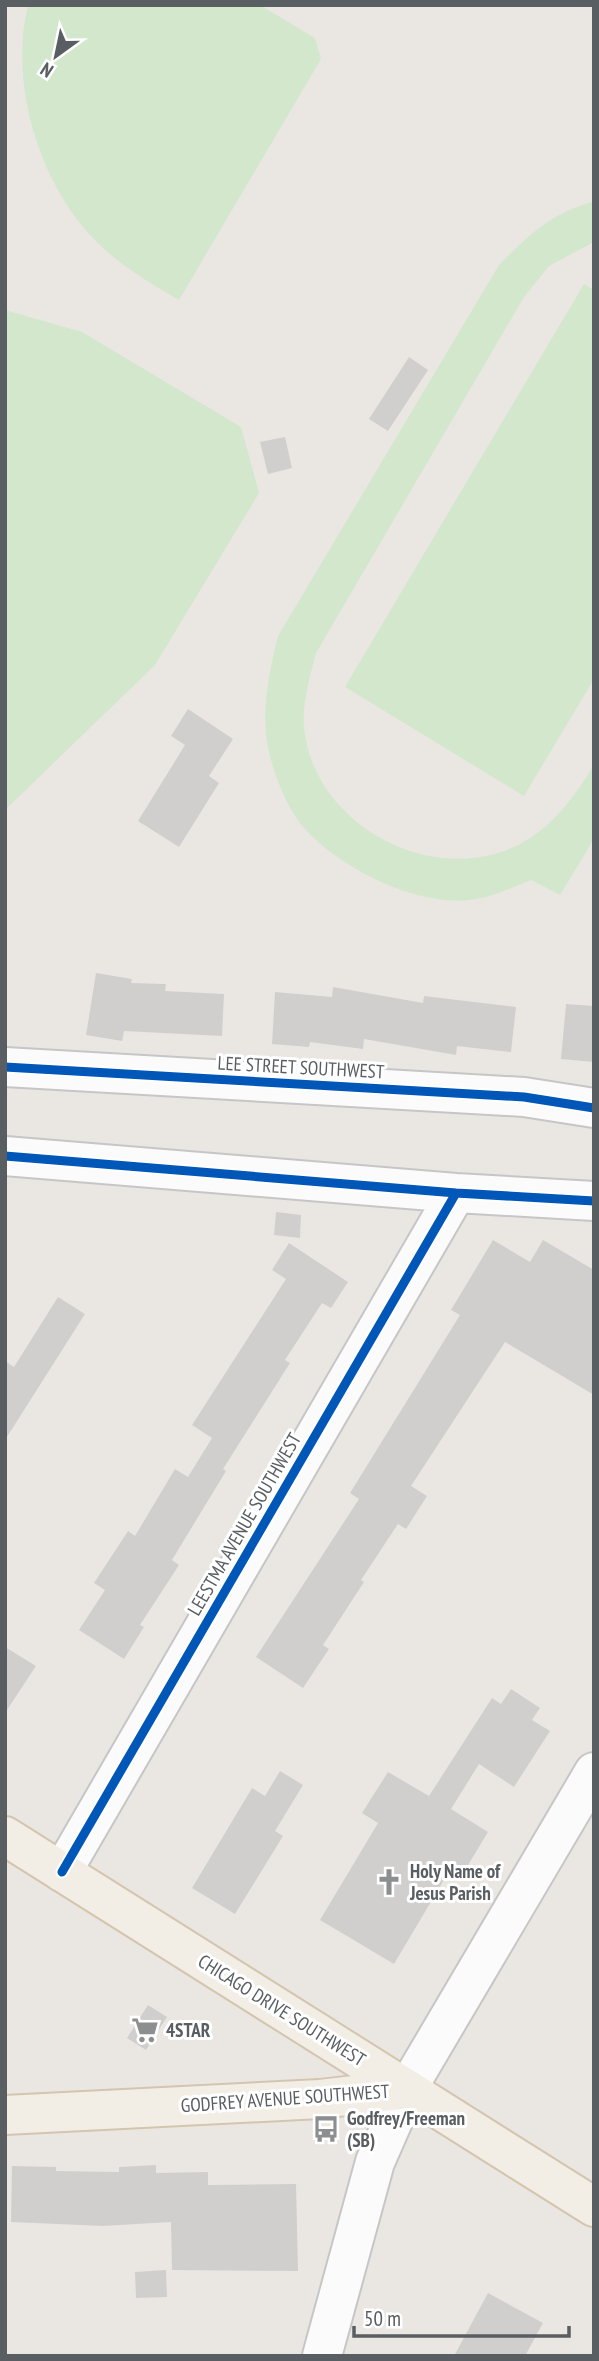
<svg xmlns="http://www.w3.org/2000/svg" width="599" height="2361" viewBox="0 0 599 2361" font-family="'PT Sans Narrow',sans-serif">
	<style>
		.green { fill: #d2e7cc }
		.building { fill: #d1cfcd }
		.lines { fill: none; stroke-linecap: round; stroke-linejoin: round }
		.minor-casing { stroke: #c6c6c6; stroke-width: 42 }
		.major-casing { stroke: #d4c5af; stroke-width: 42 }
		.minor { stroke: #fcfbfb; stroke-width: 38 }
		.major { stroke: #f2eee6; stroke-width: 38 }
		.cycleway-casing { stroke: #fff; stroke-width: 13 }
		.cycleway { stroke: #0057b8; stroke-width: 9 }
		.labels { text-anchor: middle; stroke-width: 6; stroke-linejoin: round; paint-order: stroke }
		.street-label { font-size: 19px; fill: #595e62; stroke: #fff }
		.poi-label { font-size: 19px; font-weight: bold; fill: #595e62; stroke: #fff; text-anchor: start }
	</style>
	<rect width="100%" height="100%" fill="#eae7e3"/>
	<path class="green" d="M28,5H260L315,38L321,59L179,300C148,282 116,263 92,237C38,180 9,81 28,5Z
		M594,201V242L549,266L524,297L316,653C310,676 302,704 304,727C313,825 432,888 518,845C553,827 574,797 594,765V839L560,895L531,880C513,887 495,896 476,899C420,909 341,869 305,829C287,809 275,777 269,752C260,714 269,673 278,636L499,265C532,232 549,215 594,201Z
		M584,284L594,290V679L524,796L345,687Z
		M5,310L82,332L241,427L259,493L155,665L5,810Z"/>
	<path class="building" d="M409,357L428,370L388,431L369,419Z
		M285,437L292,468L268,474L260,442Z
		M188,709L233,739L209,776L219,783L179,847L138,821L185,745L171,736Z
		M96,973L132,979L131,983L166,984L165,991L224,994L222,1036L124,1031L122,1041L86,1035Z
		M333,987L423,1003L424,996L516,1007L511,1052L457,1046L456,1055L364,1039L363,1049L310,1042L309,1047L272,1044L275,992L332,997Z
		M566,1004L594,1006V1062L561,1059Z
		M276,1212L301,1215L300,1238L274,1235Z
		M493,1240L530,1262L543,1240L594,1270V1395L505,1342L411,1486L427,1496L406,1529L398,1524L361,1580L364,1582L323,1645L329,1649L303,1688L256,1657L359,1499L350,1493L460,1315L451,1310Z
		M289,1243L348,1282L331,1308L322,1303L285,1360L290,1363L223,1469L226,1471L172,1560L179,1565L140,1625L144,1627L124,1659L79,1630L105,1590L94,1583L128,1531L135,1536L175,1469L188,1477L212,1438L192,1425L286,1279L272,1270Z
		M58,1297L85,1314L5,1440V1361L14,1367Z
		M5,1647L36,1666L5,1713Z
		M511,1689L540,1708L532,1720L550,1731L514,1787L479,1764L451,1809L488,1832L462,1875L451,1868L394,1964L320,1920L378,1823L362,1813L388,1772L429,1796L492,1698L501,1704Z
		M280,1771L303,1785L275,1831L283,1836L235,1914L192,1888L252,1788L265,1796Z
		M148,2005L167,2017L146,2050L127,2038Z
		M156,2165V2173L208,2172V2185L296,2184L298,2271L172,2270L171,2222L103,2226L11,2222L12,2166L56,2167V2171L119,2172V2167Z
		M166,2270L167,2297L136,2298L135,2272Z
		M488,2293L543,2323L525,2356H454Z"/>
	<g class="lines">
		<defs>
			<path id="minor" d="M5,1067L524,1097L594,1108
				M5,1156L456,1193L594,1201
				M62,1872L456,1193
				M322,2356L375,2162L407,2089L594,1772"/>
			<path id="major" d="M5,1836L594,2207
				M5,2115L320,2099L407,2089"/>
		</defs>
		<use href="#minor" class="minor-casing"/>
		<use href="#major" class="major-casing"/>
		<use href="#minor" class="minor"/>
		<use href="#major" class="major"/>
		<defs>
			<path id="cycleway" d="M5,1067L524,1097L594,1108
				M5,1156L456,1193L594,1201
				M62,1872L456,1193"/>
		</defs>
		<use href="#cycleway" class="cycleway-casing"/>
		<use href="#cycleway" class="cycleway"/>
	</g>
	<defs>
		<symbol id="church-bare" viewBox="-9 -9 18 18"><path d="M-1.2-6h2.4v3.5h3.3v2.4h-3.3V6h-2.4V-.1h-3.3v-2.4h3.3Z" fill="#8c8e8f" stroke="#fff" stroke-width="2.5" paint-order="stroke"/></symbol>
		<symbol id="supermarket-bare" viewBox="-9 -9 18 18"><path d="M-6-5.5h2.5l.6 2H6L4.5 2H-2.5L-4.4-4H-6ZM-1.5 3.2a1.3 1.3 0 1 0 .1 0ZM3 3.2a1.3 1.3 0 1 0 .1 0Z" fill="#8c8e8f" stroke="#fff" stroke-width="2.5" paint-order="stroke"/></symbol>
		<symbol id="bus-bare" viewBox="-9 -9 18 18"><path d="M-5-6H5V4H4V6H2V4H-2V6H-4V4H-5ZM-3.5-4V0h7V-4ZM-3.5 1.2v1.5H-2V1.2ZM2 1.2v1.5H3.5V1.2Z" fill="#8c8e8f" stroke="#fff" stroke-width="2.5" paint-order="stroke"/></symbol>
	</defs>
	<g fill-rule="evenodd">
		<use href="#church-bare" x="370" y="1863" width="38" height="38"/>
		<use href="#supermarket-bare" x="126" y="2011" width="38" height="38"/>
		<use href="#bus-bare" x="307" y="2110" width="38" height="38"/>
	</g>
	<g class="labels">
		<g class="street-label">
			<text transform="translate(301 1067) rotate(3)" y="7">LEE STREET SOUTHWEST</text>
			<text transform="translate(244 1524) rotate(-60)" y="7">LEESTMA AVENUE SOUTHWEST</text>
			<text transform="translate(282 2010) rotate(32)" y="7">CHICAGO DRIVE SOUTHWEST</text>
			<text transform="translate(285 2098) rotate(-4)" y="7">GODFREY AVENUE SOUTHWEST</text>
		</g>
		<g class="poi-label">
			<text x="410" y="1878">Holy Name of<tspan x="410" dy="22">Jesus Parish</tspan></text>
			<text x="166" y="2037">4STAR</text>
			<text x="347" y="2125">Godfrey/Freeman<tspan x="347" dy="22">(SB)</tspan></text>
		</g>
	</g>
	<rect width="599" height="2361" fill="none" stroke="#595e62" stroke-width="14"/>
	<g transform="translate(56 56) rotate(213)" stroke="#ffffff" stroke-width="5" paint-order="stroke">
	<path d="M0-5L12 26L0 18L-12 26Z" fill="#595e62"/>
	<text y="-10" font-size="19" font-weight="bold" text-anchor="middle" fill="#595e62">N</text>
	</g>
	<path d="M354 2326v10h215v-10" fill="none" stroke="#595e62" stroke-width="3.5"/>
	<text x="364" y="2326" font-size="21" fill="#595e62" stroke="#ffffff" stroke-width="5" paint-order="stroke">50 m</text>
</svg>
